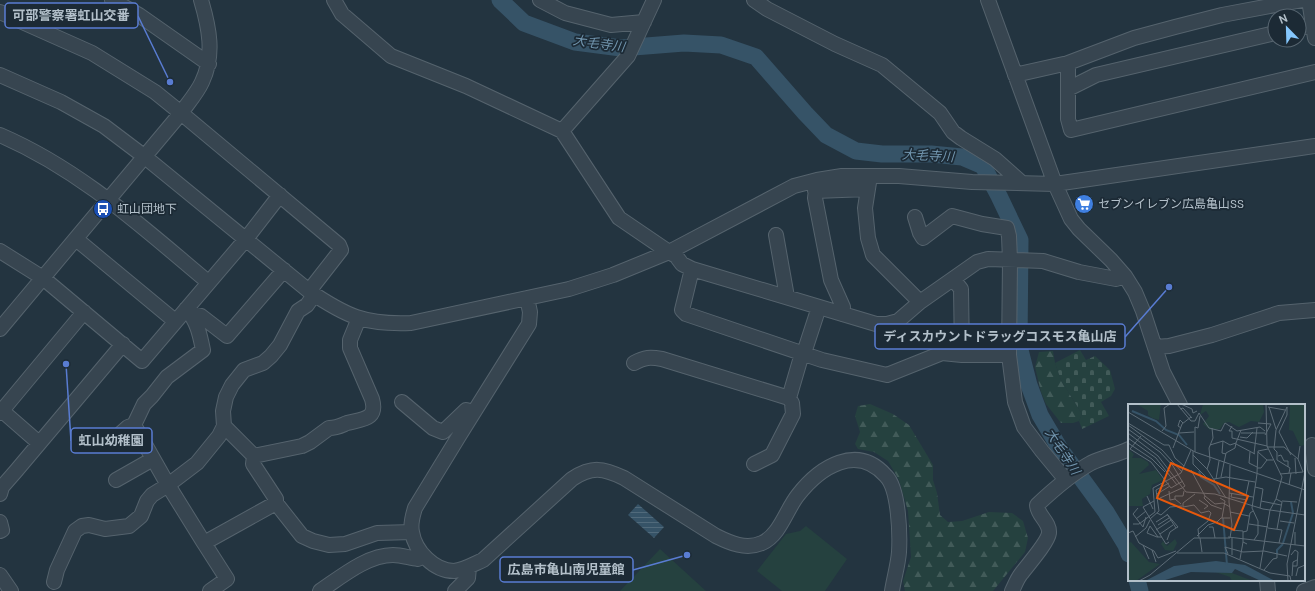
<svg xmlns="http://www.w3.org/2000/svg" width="1315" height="591" viewBox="0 0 1315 591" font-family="'DM Sans','Noto Sans JP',sans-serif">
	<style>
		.forest { fill: url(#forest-firs) }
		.cemetery { fill: url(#cemetery-stones) }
		.garden { fill: #25413f }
		.water { fill: url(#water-rules) }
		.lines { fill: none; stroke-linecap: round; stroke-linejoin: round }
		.river { stroke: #365367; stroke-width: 17 }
		.minor-casing { stroke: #55636d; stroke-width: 16 }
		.minor { stroke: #374550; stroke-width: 14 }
		.labels { text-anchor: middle; stroke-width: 3.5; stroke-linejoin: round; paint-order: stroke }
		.poi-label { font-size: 12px; fill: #b3c0ca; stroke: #1c2a35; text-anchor: start }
		.water-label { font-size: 13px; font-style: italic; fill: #7296af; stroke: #1c2a35 }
		.inset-river { fill: none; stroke: #365367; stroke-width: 2 }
		.inset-road { fill: none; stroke: #5d6c77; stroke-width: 1 }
		.view { fill: #e8590c; fill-opacity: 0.15; stroke: #e8590c; stroke-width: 2 }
		.inset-edge { fill: none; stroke: #b3c0ca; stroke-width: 2 }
		.leader { fill: none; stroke: #597cd2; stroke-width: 1.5 }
		.callout-dot { fill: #597cd2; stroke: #1c2a35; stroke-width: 1.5 }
		.callout { fill: #1c2a35; stroke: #597cd2; stroke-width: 1.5 }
		.callout-label { font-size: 13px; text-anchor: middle; font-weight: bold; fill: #b3c0ca }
	</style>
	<defs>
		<pattern id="forest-firs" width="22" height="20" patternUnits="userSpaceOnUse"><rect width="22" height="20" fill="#25413f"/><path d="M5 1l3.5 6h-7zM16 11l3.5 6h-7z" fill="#425b59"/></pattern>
		<pattern id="cemetery-stones" width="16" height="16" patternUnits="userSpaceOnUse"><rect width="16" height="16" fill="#25413f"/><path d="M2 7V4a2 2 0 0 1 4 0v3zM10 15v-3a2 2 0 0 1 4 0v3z" fill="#425b59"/></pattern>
		<pattern id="water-rules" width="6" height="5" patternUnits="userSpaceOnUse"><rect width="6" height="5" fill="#365367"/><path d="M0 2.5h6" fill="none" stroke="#516a7b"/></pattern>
	</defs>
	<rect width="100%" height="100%" fill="#233440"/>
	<path class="forest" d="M1053,351L1055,363L1061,380L1082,414L1079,421L1073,423H1061L1046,404L1041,392L1035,367L1039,352Z
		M870,404L893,414L909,425L933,465V480L937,493L940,515L948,522L962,521L989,512L1012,513L1023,521L1028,538L1025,552L993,591H905L903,581L911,557L908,511L899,480L888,461L874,452L858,449L855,444L860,432L855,416L858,406Z"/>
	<path class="cemetery" d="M1080,350L1086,360L1095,356L1110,370L1115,389L1111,396L1101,402L1109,416L1082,429L1079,421L1082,414L1061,380L1055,363Z"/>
	<path class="garden" d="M806,526L847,559L825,591H782L757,571L786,534L800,531Z
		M660,549L706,591H620Z"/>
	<path class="water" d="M638,504L664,527L654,538L628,515Z"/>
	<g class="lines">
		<path class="river" d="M500,0L524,23L575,42L621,48L684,43L721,45L756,57L805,113L826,135L856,151L882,154H931L962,157L983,166L999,196L1020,240L1019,346L1029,385L1040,415L1060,449L1106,512L1126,545L1129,554
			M1137,580L1140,591"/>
		<defs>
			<path id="minor" d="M112,0L139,15L209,64
				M334,0L342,14L391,56L466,86L562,131L619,218L669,252L676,256L682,264L692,269L876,324H887L898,321L920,302L977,262L988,259L1043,261L1079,272L1116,279L1125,276
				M540,0L565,13L611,25L644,22
				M754,0L767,9L835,44L882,65L940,113L953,132L961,138L995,159L1022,183
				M988,0L1055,184L1071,219L1079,229L1111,260L1125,276L1135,292L1143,311L1163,372L1180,405
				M1309,0L1315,38
				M0,12L92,53L155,92L181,113L339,245L341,250L309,291
				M1299,28L1313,25
				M1068,63V119L1071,130L1315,72
				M0,75L61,102L104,126L145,157L309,291C346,316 365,325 411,323L569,289L613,275L669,252L794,186L817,180L842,176H899L972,182L1055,184L1315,146
				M1015,75L1068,63L1134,38L1175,27L1222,15L1302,0
				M1068,89L1096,75L1275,33
				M562,131L628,56L654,0
				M0,135C81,170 142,227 208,282
				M870,176L865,208L868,238L873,255L920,302
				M817,180L815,198L831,280L843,307L842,314
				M815,191L868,189
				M915,217L920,233L923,238L952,216L982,224L1007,228L1009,236L1010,260L1009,355L1015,402L1024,427L1042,451L1066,480
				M776,235L787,297
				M76,239L175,321
				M0,251L43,278L142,361L246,239L280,195
				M692,269L682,310L686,314L822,360L887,375L942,353L962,355H1009
				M953,279L961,289L962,355
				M527,298L530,312L529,324L459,436L415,508C413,515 410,523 412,532C415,551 434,571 454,571C464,570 474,564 483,560L572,479C592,466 603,468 624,478L716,536C730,543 746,550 762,543C780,535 786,510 798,495C820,467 857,443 886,476C899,489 900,534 899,552C898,565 894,578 892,591
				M190,313L201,316L227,336L284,270
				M0,329L181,113C188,103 197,93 202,82C215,55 209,27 201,0
				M1155,347L1169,346L1212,335L1279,313L1315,310
				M634,363C645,357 650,357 662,359L789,398L792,403L793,414L772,455L754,464
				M789,398L801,357L804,353L819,307
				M402,402L433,428L443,432L466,410L474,412
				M0,409L39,443
				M0,413L84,312
				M134,425L168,485L204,543L276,503L302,536L313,541L329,545L345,544L377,533L412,532
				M224,426L254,456
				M119,435L128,427L134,425L144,404L152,396L167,377L203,350C200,335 197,320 186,309
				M1312,445L1315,469
				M116,480L153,459
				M0,494L2,487L16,471L123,344
				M276,503V499L253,464L254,456L302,446L310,442L329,428C337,428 340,426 347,423C362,419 378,420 372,399L350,348V340L359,318
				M0,522L2,530L0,531
				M204,543L227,579L210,591
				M0,575L11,591
				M1267,580L1268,591
				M54,582L57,570L75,531L82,526L89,525L105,529L129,526L141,516L147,501L152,495L168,485L197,463L219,436L224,426L223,411L226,397L232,385L244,370L263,363L271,356L280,345L298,311L307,305L314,295
				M320,591C341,577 367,555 393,555C401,555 410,558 418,559L423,556
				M455,591L468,578L469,567
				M1012,591C1015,585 1017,579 1021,574C1027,566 1048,542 1049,533C1050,522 1037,515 1037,505C1053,490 1071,474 1091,463C1103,457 1117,455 1129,449
				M1304,591L1315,587"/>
		</defs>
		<use href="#minor" class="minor-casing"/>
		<use href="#minor" class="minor"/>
	</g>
	<defs>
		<symbol id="supermarket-disc" viewBox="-11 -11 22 22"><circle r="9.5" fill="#3f7fe0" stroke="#1c2a35"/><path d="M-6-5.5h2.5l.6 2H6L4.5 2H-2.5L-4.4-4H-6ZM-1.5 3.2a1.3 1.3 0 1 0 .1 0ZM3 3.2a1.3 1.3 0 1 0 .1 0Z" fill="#fff"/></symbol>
		<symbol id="bus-disc" viewBox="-11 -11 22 22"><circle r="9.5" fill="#1a4fb4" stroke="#1c2a35"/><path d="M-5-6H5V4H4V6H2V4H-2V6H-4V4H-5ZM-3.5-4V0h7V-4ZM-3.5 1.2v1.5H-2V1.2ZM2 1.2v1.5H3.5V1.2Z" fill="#fff"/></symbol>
	</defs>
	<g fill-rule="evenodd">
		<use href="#supermarket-disc" x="1073" y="193" width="22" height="22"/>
		<use href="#bus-disc" x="92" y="198" width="22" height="22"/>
	</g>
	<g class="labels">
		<g class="poi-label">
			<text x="1098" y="208">セブンイレブン広島亀山SS</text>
			<text x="117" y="213">虹山団地下</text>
		</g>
		<g class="water-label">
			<text transform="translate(599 43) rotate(8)" y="5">大毛寺川</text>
			<text transform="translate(928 155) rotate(3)" y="5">大毛寺川</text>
			<text transform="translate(1063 451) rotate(57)" y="5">大毛寺川</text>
		</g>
	</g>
	<g transform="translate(1128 404)">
		<rect width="177" height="177" fill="#233440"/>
		<path d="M33,0L31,16L24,14L20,11V7L10,1ZM75,0H135L136,8L131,18L123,17L111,23L101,18L96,19L92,25L82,26L75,20L81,12L78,7L72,11ZM162,0H177V41L172,42L165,27L161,26ZM0,45L6,50L4,54H13L20,58L21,61L11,70L28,66L35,76L24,81L22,90L14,95L15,102H0ZM47,135L49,139L45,147L37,146L33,140L35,137L39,142ZM3,138L21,158L32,160L8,177H0V139ZM87,168L104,169L125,177H104L102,173Z" fill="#25413f"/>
		<path d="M88,157L117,161L147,177H133L107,165L104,169L63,168L34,177H17L46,162Z" fill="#365367"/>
		<path class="inset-river" d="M4,7L28,17L38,26L51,31L59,41M71,67L73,73L86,81L92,90M95,114L99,161M155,139L165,109L163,98M149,150V146L155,140"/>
		<path class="inset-road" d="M49,0L63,17H67L71,9M53,0L64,5L65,9L69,7M138,0L139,42L154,73L148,95L142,106M140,3L157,6M141,3L148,25M52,5L55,4L64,14M0,8L67,48L177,86M71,9L81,24L93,27L97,19L109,27L132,23L137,27M0,19L36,41H41L47,54L56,62M130,19L143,20L137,31M0,21L34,46L54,68M104,22L101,27H104V34L139,42M67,23L70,24L72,12M53,24L50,22L52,16L55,19M0,25L32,48L45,62L57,82L54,84M34,27L38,22L36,4L42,0M0,29L30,52L58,88L87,90L135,105L177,111M51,29L66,28M113,29H137M13,32L2,45L23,58L43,84L55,77M112,33L119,34L125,28M0,34L28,54L49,81M0,39L24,55L37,68M108,40L127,50M82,41L95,37M172,42L170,55L175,68M139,43H156L170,55M45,44L54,20L63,13M65,47V51L79,65L98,94M67,48V23M122,48L121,59L129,63M130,48L139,56H145M98,50L94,49L95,37L102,41L108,39L113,26M126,50L129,24M65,51V60L81,76M150,52L153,51L156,57H160V63M167,54L168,70M149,56V48L146,45L148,26L159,3V11L151,28L163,51M149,56L162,64L161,69M129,64H133L139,56M79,65L82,56L81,44L85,34L84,24M63,66L77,92L87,100L95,99L102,103M129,69L130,47L140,45M152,70L175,68M93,73L98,49L107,44L108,39M86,75L98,73L127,78M88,75L91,57M161,81L163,69M127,83L135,85L132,104M41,87L42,96L47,95L53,100M101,89L125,93M104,89L103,93L119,96M29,90L42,82M67,90L55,99V103L66,101L73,109L81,107L83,109L80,117L70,125L71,134M118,91L121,77M19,92L25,105M77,92L76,94L83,101L94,105M32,94L54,84M92,94L97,97L94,114M47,95V92H55L56,87M148,95L154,98L149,125M71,96L80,102L76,105M26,97L15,103L38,140L41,138M133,97L153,101M154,97L169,98M10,104L5,110L15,123L18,113M102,108L121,112M29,109L33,111L42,103L54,102M8,115L18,107M22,115L31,107L28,86L41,79M152,117L166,119M28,118L39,111M88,119L93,114H102M5,120H11L27,108L25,84L53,69L63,46M121,120L140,123M30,121L41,114M81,123H85L87,134M140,124L154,126L151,139M28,126L43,116M103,126L115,127V138M115,128L119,127L122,109L125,107M0,129L5,127L11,139L26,147L30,154L48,147M32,130L45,121M69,132L80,121L89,118M7,133L18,124L22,116M30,133L22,122L19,129L29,133H34M100,133L177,142M72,134L74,148M102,134L104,121L101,98L102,61M39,136L42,128L48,124L50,123L39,110L48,124M126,136L130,130V117L124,104L129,70M15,141L21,155M167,141V128M24,146L28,158M136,147L159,152M49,149H96L142,169L162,172L163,177M100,150L97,143L115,148L136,147M104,151V134M163,151L167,146L170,148L169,162H165M112,155L115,138L119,140M132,164L142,106M136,166L145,155L149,154V150M164,172L165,158L169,156M168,172L170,164L177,161M11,177L22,171L66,134H102M160,177L159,160L177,68"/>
		<path class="view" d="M43,59L120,92L106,126L29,94Z"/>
		<rect width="177" height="177" class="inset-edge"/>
	</g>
	<path class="leader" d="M170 82L138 16M1169 287L1125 337M66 364L71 441M687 555L633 570"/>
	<g class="callout-dot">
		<circle cx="170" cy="82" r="4"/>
		<circle cx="1169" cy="287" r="4"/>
		<circle cx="66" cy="364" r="4"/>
		<circle cx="687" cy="555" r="4"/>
	</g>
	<g class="callout">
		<rect x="5" y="3" width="133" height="25" rx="4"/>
		<rect x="875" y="324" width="250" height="25" rx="4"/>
		<rect x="71" y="428" width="81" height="25" rx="4"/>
		<rect x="500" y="557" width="133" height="25" rx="4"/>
	</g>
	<g class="callout-label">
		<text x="71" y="20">可部警察署虹山交番</text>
		<text x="1000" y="341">ディスカウントドラッグコスモス亀山店</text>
		<text x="111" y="445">虹山幼稚園</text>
		<text x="566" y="574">広島市亀山南児童館</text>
	</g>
	<g transform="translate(1287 28) rotate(337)"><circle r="19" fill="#1c2a35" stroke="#586671"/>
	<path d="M0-3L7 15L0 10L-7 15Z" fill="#85c7fd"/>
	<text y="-6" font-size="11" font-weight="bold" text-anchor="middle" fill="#b3c0ca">N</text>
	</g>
</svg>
